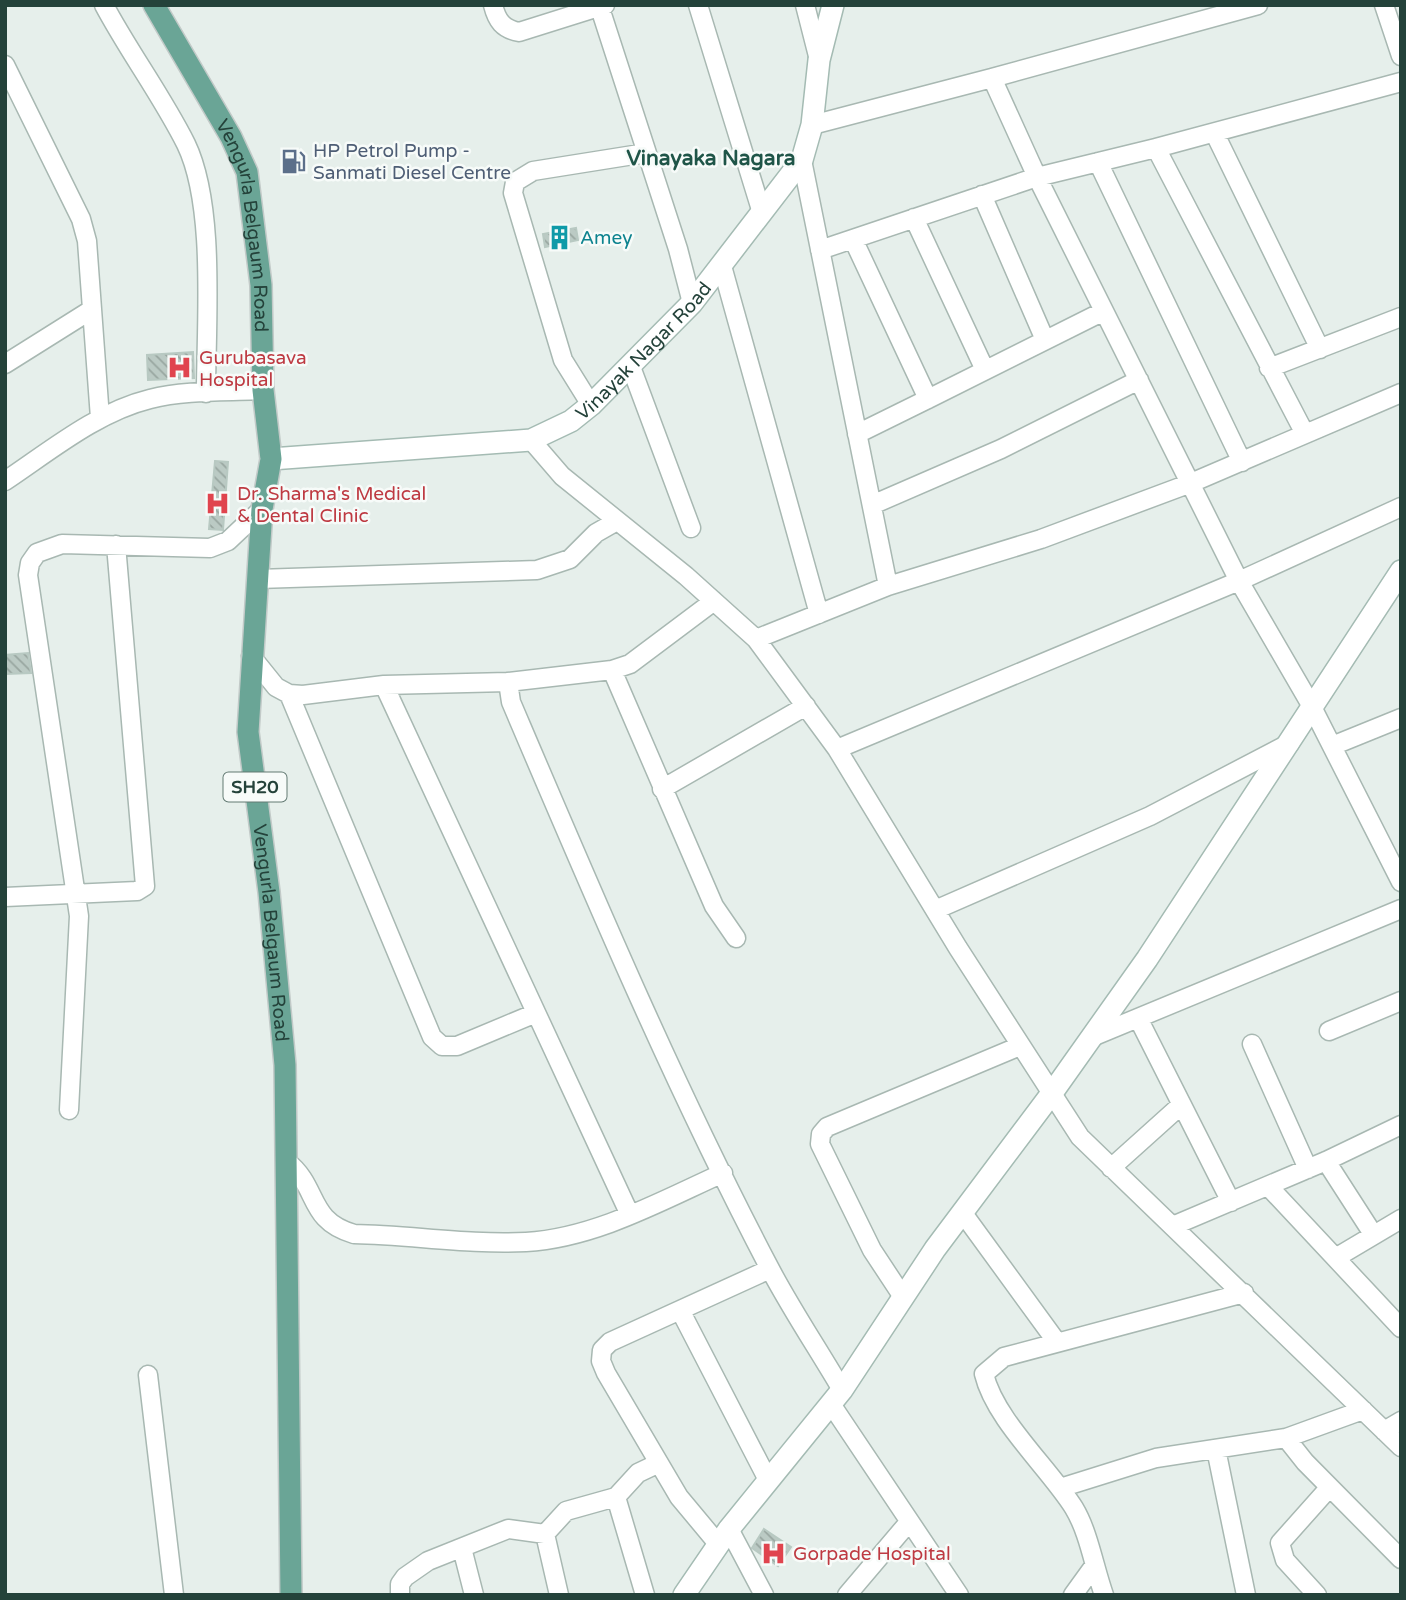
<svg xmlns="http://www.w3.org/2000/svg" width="1406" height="1600" viewBox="0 0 1406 1600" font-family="'Varela Round',sans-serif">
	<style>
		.building { fill: url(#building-back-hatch); stroke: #b8c9c2; stroke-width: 2 }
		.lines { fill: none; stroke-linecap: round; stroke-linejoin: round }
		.street-casing { stroke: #a8b8b2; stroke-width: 21 }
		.secondary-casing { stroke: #a4bbb3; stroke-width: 24 }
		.primary-casing { stroke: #c2cac8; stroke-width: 24 }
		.street { stroke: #fff; stroke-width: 18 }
		.secondary { stroke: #fff; stroke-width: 21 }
		.primary { stroke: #6aa596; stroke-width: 21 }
		.labels { text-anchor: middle; stroke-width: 5; stroke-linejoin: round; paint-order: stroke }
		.shield { fill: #f7fbf9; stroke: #637a73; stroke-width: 2 }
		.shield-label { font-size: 18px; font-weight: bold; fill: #24423a }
		.service-label { font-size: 19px; fill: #4e5e75; stroke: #f7fbf9; text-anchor: start }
		.street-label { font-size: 19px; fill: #24423a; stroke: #f7fbf9 }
		.culture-label { font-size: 19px; fill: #0d838f; stroke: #f7fbf9; text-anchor: start }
		.health-label { font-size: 19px; fill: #be3a42; stroke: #f7fbf9; text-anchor: start }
		.neighbourhood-label { font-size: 21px; font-weight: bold; fill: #1f5548; stroke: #f7fbf9 }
	</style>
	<defs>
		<pattern id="building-back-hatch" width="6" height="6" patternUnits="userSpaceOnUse" patternTransform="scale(1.75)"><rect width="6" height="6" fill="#bbcac4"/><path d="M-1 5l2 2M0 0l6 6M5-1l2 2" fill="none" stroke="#98a6a0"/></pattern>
	</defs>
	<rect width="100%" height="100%" fill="#e6efeb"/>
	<path class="building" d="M576,228L578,240L545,247L543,234Z
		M193,352L194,378L148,380L147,355Z
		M215,461L228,462L223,530L209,529Z
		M28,653L31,673L6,674L5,655Z
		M764,1529L791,1547L778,1566L752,1548Z"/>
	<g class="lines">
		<defs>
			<path id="street" d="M104,5C129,52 162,96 186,144C216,206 206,323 206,393
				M493,5C497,21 503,29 519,32L605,5
				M599,5L678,249L692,303
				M698,5L762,213
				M805,5L819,60
				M1384,5L1401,56
				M5,65L81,219L87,241L100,418
				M992,78L1258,5
				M812,125L992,78L1037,177L1239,581L1311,705L1401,882
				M1215,134L1320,349
				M1156,148L1401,82
				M802,160L888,586
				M1098,162L1242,462
				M982,195L1045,340
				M914,218L985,370
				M853,239L928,399L1104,311
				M820,250L1037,177L1156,148L1304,432
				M722,266L819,614
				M5,364L91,310
				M631,367L691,528
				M1269,368L1401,317
				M591,405L563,360L513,193L515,182L533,171L646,153
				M857,434L928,399
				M531,440L562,476L686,576L756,639L837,749L958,948L1080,1137L1401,1447
				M5,481C50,451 97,412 150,399C186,390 226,392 263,390
				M872,505L1001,449L1139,380
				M258,579L537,570L570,559L596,533L617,521
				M756,639L888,586L1041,539L1191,483L1401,393
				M251,656L276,687L289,694L303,695L384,685L508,682L612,670L630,664L714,601
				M612,670L714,906L736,938
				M508,682L511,702C592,892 673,1084 769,1267C791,1309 818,1349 842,1390
				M384,685L630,1215
				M289,694L432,1037L442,1046H457L536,1013
				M1332,746L1401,718
				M837,749L1239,581L1401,507
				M662,789L806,706
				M5,897L137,891L145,886L116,545
				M935,910L1150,816L1290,743
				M1138,1018L1231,1202
				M1329,1031L1401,1001
				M1092,1037L1401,909
				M1252,1044L1308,1169
				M69,1110L79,916L28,575L30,563L37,553L62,544L210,548L228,541L262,509
				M286,1161C320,1187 306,1220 354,1234C411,1235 469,1245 526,1242C595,1238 661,1201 723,1173
				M1326,1161L1373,1234
				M1111,1168L1180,1106
				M1268,1186L1401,1328
				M962,1212L1056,1341
				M1175,1225L1326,1161L1401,1125
				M1337,1257L1401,1219
				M903,1297L872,1250L820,1144L821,1134L827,1127L1020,1046
				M680,1310L768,1480
				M148,1375L174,1595
				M831,1404L959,1595
				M1384,1431L1401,1421
				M1286,1438L1305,1462L1401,1559
				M1216,1449L1246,1595
				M1060,1488L1156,1458L1286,1438L1363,1410
				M616,1497L645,1595
				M729,1529L764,1595
				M545,1534L559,1595
				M719,1545L679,1497L606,1373L601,1361L602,1350L610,1342L770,1269
				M462,1548L474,1595
				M400,1595V1584L405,1577L428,1561L508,1529L545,1534L566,1511L616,1497L638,1473L659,1463
				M847,1595L909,1522
				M1073,1595L1094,1566
				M1104,1595C1094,1567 1089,1533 1074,1508C1049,1468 995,1420 984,1374L1004,1357L1244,1293
				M1317,1595L1285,1560L1280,1543L1329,1488"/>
			<g id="secondary">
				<path id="s1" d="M271,459L531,440L571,421L591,405L692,303L802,160L812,125L819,60L833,5"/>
				<path d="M684,1595L729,1529L842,1390L935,1249L1052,1093L1147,959L1401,571"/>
			</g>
			<g id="primary">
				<path id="s2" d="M154,5L231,137L247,172L261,285L263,390L271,459L262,509L248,732L269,892L285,1065L291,1595"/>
			</g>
		</defs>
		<use href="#street" class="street-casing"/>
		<use href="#secondary" class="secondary-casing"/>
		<use href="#primary" class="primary-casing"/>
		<use href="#street" class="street"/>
		<use href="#secondary" class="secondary"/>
		<use href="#primary" class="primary"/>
	</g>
	<defs>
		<symbol id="fuel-bare" viewBox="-9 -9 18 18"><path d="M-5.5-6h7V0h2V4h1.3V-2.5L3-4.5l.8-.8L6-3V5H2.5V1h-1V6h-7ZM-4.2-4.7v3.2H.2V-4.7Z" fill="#5c6f8a" stroke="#f7fbf9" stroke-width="2.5" paint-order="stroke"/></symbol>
		<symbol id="building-bare" viewBox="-9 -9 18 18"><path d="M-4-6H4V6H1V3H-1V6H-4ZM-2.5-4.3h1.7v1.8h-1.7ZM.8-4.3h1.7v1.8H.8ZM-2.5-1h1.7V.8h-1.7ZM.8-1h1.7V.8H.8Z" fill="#0f9aa8" stroke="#f7fbf9" stroke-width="2.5" paint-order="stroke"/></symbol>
		<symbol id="hospital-bare" viewBox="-9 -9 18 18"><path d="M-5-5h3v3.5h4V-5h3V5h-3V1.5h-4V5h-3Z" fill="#e0444e" stroke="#f7fbf9" stroke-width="2.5" paint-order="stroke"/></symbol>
	</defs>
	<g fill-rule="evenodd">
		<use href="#fuel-bare" x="276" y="144" width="35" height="35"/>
		<use href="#building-bare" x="542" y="220" width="35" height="35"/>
		<use href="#hospital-bare" x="162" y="350" width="35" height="35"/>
		<use href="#hospital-bare" x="200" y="486" width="35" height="35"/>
		<use href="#hospital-bare" x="756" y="1536" width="35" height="35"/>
	</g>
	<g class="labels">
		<rect class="shield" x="223.5" y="772.5" width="63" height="29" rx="5"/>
		<g class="shield-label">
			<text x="255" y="793">SH20</text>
		</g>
		<g class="service-label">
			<text x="313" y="157">HP Petrol Pump -<tspan x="313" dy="22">Sanmati Diesel Centre</tspan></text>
		</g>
		<g class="street-label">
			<text dy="7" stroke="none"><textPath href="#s2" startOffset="243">Vengurla Belgaum Road</textPath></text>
			<text dy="7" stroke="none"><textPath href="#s1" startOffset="406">Vinayak Nagar Road</textPath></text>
			<text dy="7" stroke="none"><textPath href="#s2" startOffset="956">Vengurla Belgaum Road</textPath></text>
		</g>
		<g class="culture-label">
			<text x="580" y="244">Amey</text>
		</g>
		<g class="health-label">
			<text x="199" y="364">Gurubasava<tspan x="199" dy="22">Hospital</tspan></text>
			<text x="237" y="500">Dr. Sharma's Medical<tspan x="237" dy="22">&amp; Dental Clinic</tspan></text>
			<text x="793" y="1560">Gorpade Hospital</text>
		</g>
		<g class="neighbourhood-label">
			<text x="711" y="165">Vinayaka Nagara</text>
		</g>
	</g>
	<rect width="1406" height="1600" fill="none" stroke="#24423a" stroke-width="14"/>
</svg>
